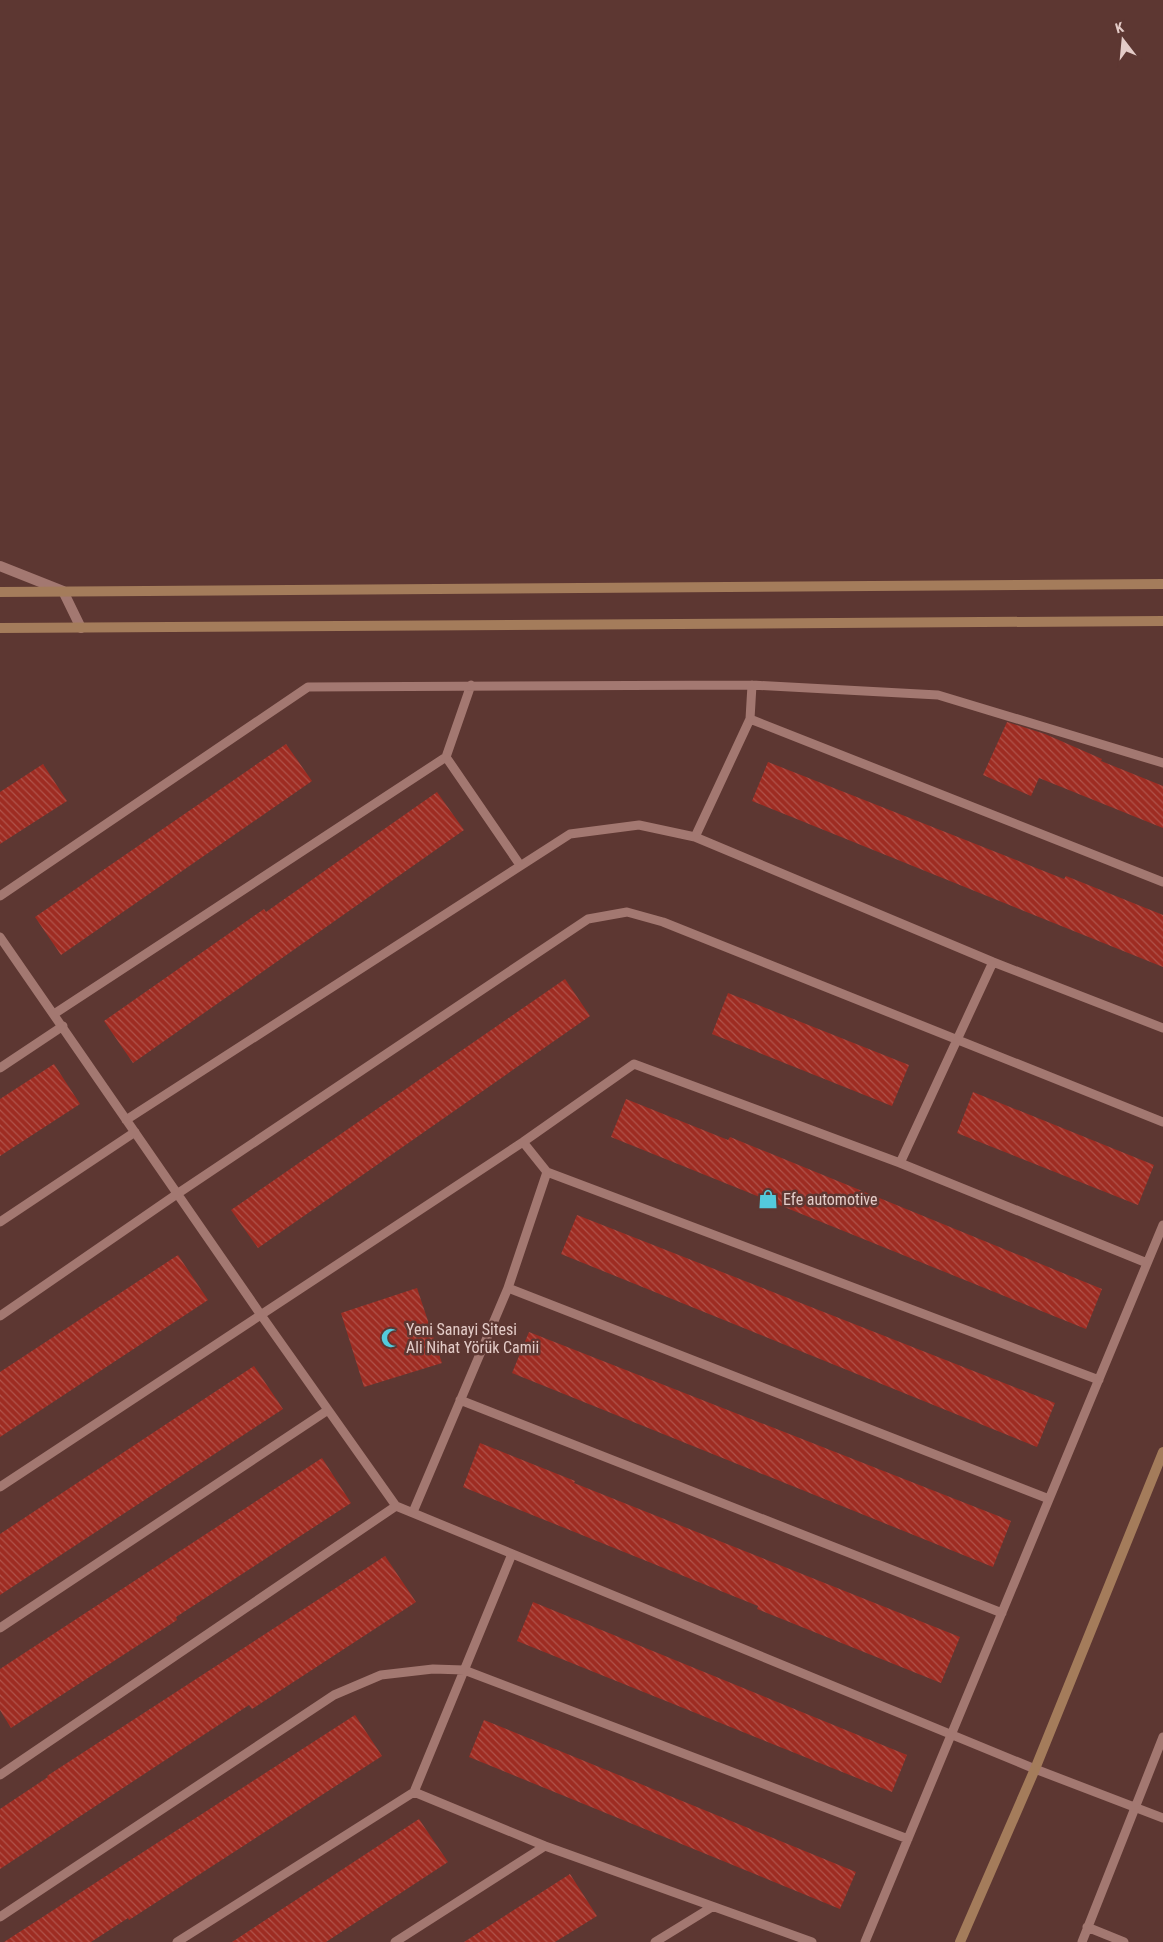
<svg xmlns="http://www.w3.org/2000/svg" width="1163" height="1942" viewBox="0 0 1163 1942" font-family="'Roboto Condensed',sans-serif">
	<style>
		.building { fill: url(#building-back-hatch) }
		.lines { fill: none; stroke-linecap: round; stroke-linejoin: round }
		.lane { stroke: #a37871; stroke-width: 9 }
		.street { stroke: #a37871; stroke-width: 10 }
		.secondary { stroke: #a47c5b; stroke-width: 10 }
		.labels { text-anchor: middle; stroke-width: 5; stroke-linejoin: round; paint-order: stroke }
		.poi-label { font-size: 16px; fill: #e4ccc8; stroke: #5d3732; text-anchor: start }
	</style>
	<defs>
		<pattern id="building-back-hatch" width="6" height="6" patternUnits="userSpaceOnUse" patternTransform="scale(1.25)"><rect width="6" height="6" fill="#9e2c22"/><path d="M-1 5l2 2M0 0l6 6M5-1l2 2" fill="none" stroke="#b0534b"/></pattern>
	</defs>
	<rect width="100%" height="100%" fill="#5d3732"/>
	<path class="building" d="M1007,722L1045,734L1102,759L1101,761L1163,786V828L1039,778L1031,796L983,775Z
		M286,744L312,781L61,955L35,917Z
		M768,762L1064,879L1066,876L1163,915V967L752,801Z
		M43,764L67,801L0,844V792Z
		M437,792L464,830L133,1063L104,1021L264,909L266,912Z
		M565,979L590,1016L258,1248L231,1210Z
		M728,993L909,1065L892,1106L712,1034Z
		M54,1064L80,1104L0,1156V1099Z
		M973,1092L1154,1165L1138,1205L957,1133Z
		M626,1099L728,1140L730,1137L1102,1289L1086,1329L611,1137Z
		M577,1215L1055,1403L1037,1447L561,1254Z
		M178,1255L208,1300L0,1437V1372Z
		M417,1288L442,1363L364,1387L341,1313Z
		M529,1332L1011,1521L993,1567L512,1373Z
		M254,1366L283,1409L0,1595V1534Z
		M480,1443L575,1481L574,1483L960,1637L941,1683L757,1609L758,1606L463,1487Z
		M322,1458L351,1503L176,1617L177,1620L11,1728L0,1710V1669Z
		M385,1556L416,1602L252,1709L249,1705L0,1869V1809L48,1777L47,1776Z
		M533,1602L907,1755L892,1792L517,1641Z
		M355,1715L382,1756L129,1920L128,1918L91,1942H4Z
		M484,1720L856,1872L840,1909L469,1757Z
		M419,1819L448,1862L326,1942H232Z
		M570,1874L597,1916L555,1942H464Z"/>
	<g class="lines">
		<path class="lane" d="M750,719L1163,882
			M446,757L520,865
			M695,837L750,719L752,685
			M0,896L308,687L752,685L938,695L1163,763
			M0,937L261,1315L396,1506L1035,1769L1163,1818
			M54,1014L446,757L471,685
			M0,1068L63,1026
			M126,1120L570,834L639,825L695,837L993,962L1163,1028
			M900,1163L993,962
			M547,1172L1099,1380
			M0,1222L135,1132
			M508,1288L1049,1499
			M0,1316L177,1194L588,919L627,912L663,922L1163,1122
			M460,1400L1002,1613
			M0,1487L523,1142L634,1064L900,1163L1147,1263
			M413,1512L508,1288L547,1172L523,1142
			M512,1554L414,1792L545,1846L812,1942
			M0,1628L328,1410
			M0,1775L396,1506
			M0,1917L334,1695L381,1675L433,1669L464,1670L908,1839
			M1087,1927L1124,1942
			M177,1942L414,1792
			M395,1942L545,1846
			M655,1942L712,1907
			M865,1942L1163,1225
			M1082,1942L1163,1737"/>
		<path class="street" d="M0,566L63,591L81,628"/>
		<path class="secondary" d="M0,592L1163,584
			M0,628L1163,621
			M960,1942L1035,1769L1163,1452"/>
	</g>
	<defs>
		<symbol id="shop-bare" viewBox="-9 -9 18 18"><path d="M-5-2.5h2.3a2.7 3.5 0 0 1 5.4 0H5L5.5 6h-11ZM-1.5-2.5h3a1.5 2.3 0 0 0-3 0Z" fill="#53cadc" stroke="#5d3732" stroke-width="2.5" paint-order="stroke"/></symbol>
		<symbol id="mosque-bare" viewBox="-9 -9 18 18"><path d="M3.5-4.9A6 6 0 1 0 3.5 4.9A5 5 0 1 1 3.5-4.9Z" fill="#53cadc" stroke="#5d3732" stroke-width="2.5" paint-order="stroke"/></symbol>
	</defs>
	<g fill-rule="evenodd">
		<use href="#shop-bare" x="754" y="1185" width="28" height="28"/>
		<use href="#mosque-bare" x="377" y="1324" width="28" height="28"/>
	</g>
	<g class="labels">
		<g class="poi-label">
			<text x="783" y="1205">Efe automotive</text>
			<text x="406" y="1335">Yeni Sanayi Sitesi<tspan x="406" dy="18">Ali Nihat Yörük Camii</tspan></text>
		</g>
	</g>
	<g transform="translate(1123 40) rotate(344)" stroke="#5d3732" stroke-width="4" paint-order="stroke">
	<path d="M0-4L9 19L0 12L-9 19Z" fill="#e4ccc8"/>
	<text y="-8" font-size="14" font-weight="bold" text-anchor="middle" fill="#e4ccc8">K</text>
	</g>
</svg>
